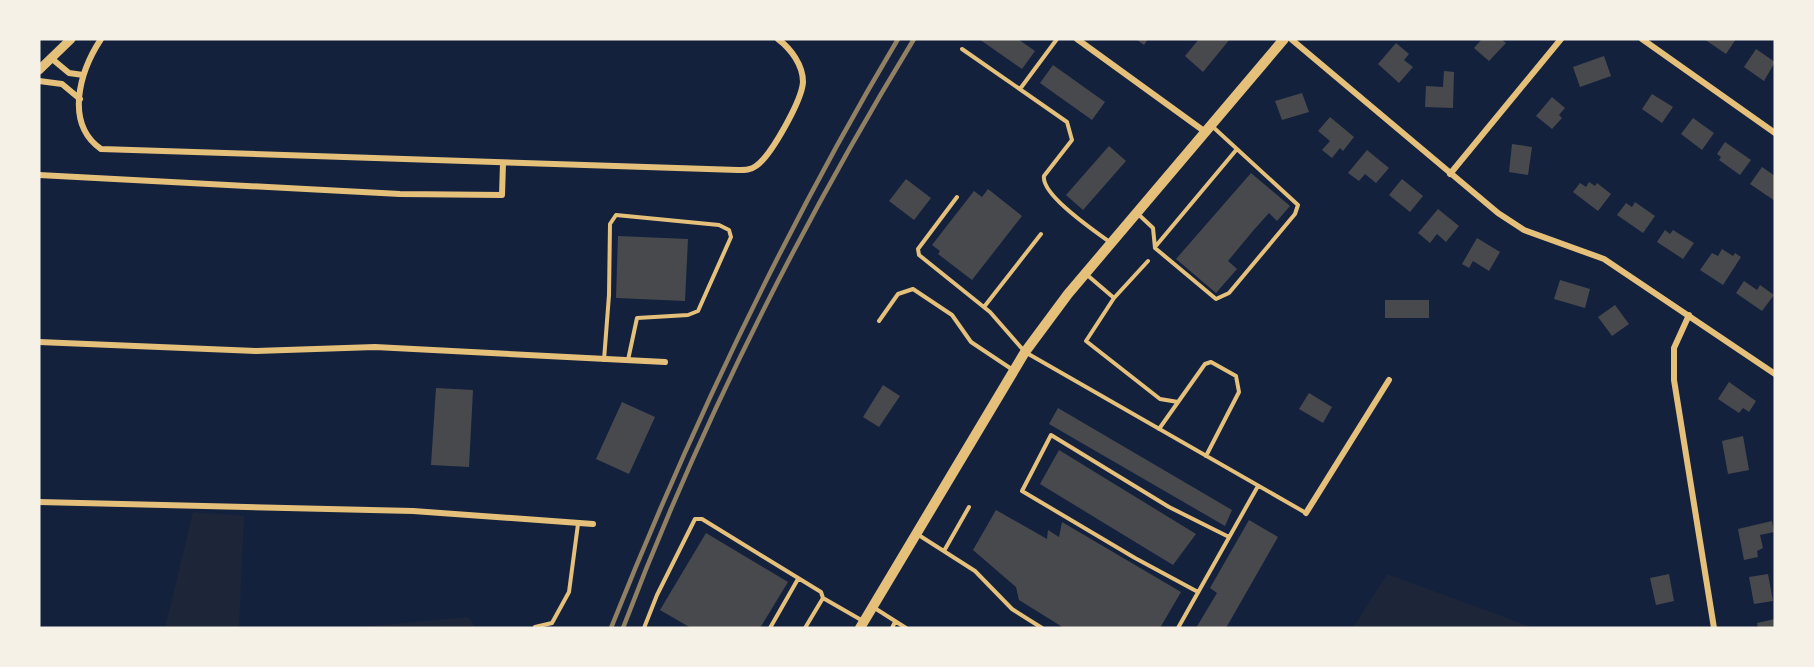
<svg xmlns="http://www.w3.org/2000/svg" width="1814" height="667" viewBox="0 0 1814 667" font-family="'Sofia Sans Condensed',sans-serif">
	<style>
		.green { fill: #1d2539 }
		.building { fill: #48494c }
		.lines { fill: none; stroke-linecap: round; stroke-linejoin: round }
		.service { stroke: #e5c07b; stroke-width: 4 }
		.minor { stroke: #e5c07b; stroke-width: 6 }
		.tertiary { stroke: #e5c07b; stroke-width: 9 }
		.secondary { stroke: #e5c07b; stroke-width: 10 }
		.rail { stroke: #918062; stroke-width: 4.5 }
	</style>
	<rect width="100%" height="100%" fill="#14213d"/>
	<path class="green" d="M193,512L244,516L239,628H165Z
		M1387,574L1534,628H1353Z
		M468,617L476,628H349Z"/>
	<path class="building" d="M979,39H1018L1035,51L1022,69Z
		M1136,39H1148L1144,45Z
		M1199,39H1230L1203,72L1185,56Z
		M1482,39H1501L1506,43L1489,61L1474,48Z
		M1704,39H1736L1726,54Z
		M1396,43L1409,54L1404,60L1413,67L1399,83L1378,64Z
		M1756,49L1775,62L1764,81L1744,67Z
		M1604,56L1611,76L1580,87L1573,67Z
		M1053,65L1105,102L1092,120L1040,83Z
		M1444,71L1454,72L1453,108L1425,107L1426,86L1443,87Z
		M1302,93L1309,112L1282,120L1275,101Z
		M1652,94L1673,107L1662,123L1642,109Z
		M1552,97L1565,108L1559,115L1562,118L1552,129L1536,116Z
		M1330,117L1354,137L1343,151L1340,148L1332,158L1322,150L1330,141L1318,131Z
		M1693,118L1714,133L1702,150L1681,134Z
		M1725,142L1751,160L1740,175L1719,160L1721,157L1717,154Z
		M1512,144L1532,147L1528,175L1509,172Z
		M1109,146L1126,161L1083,210L1066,195Z
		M1367,150L1389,168L1376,183L1365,174L1359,181L1348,173Z
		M1762,167L1775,176V201L1750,184Z
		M1251,173L1290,206L1277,221L1269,213L1252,232L1228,261L1237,269L1216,293L1176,259Z
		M906,179L931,198L914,220L889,201Z
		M1402,179L1423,196L1410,212L1389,195Z
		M1589,182L1595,186L1597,183L1611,194L1598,211L1573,192L1580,183L1586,187Z
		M988,189L1022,216L972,280L938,254L940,251L932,245L974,191L982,197Z
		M1635,202L1655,216L1643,233L1617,215L1626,203L1632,207Z
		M1438,209L1459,226L1446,242L1437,234L1430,243L1418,233Z
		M1665,230L1670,234L1673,230L1694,243L1683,259L1657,242Z
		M618,236L688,239L685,301L616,298Z
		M1477,238L1500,252L1489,271L1473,261L1469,268L1462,264Z
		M1722,249L1733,256L1735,253L1741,257L1723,285L1700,270L1712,253L1718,256Z
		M1560,280L1590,289L1585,308L1554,299Z
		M1744,281L1757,290L1760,285L1774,295L1762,311L1736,293Z
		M1385,300H1429V318H1385Z
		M1615,305L1629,324L1612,336L1598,317Z
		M1729,382L1756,401L1749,412L1743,408L1739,413L1718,399Z
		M883,385L900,396L879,427L863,417Z
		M436,388L473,390L469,467L431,465Z
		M1309,393L1332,407L1323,423L1299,409Z
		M622,402L655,417L629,474L596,459Z
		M1058,408L1232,510L1225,526L1049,424Z
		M1743,436L1749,470L1728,474L1722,441Z
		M1059,450L1196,534L1173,565L1040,484Z
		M996,510L1047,539L1048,530L1059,537L1062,522L1181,592L1160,628H1064L1019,600L1016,587L973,550Z
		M1249,520L1278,537L1226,628H1196L1217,593L1210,588Z
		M1772,521L1774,532L1760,535L1763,548L1757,551L1758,557L1744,560L1738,529Z
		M706,533L788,582L760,628H691L660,610Z
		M1669,574L1674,601L1656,605L1650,578Z
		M1768,574L1773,601L1754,604L1749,577Z
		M1775,619V628H1758L1757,623Z"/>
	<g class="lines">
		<path class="service" d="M962,49L1067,122L1072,140L1044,176C1041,195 1096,232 1111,243
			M1020,89L1057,39
			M957,197L918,249L919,255L990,312L1025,352L1306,513
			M1137,213L1153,228L1155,248L1216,299L1229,293L1295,214L1298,205L1213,127
			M1155,247L1237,149
			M1086,274L1114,298L1086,341L1160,399L1178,402
			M1114,298L1148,261
			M984,307L1041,234
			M879,321L898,294L913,289L952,315L971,342L1013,370
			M604,360L609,295L610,224L616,215L719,225L729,230L731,237L698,311L688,315L637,318L628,360
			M1159,429L1205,364L1211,362L1236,376L1239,392L1206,456
			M917,534L975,571L1012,609L1042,628
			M944,551L969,507
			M1198,592L1135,558L1022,491L1051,435L1169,507L1229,537
			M873,607L906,628
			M535,627L552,623L569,592L578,524
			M644,628L657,595L695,519H702L821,592L823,598L863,621
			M770,628L798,579
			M805,628L823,598
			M892,628L895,622
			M1178,628L1258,486"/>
		<path class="minor" d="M101,39C80,71 64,123 101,149L738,170C745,170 751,170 756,166C771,156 802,100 803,82C803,65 791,49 778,39
			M1077,39L1204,131
			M1291,39L1498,213L1524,230L1604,259L1775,374
			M1642,39L1775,133
			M51,58L69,73L83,75
			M39,81L62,84L80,99
			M1450,174L1561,39
			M39,175L400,194L502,195L503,163
			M1689,315L1674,348V380L1714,628
			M39,342L256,351L375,347L665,362
			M39,502L413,511L593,524
			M1306,513L1389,380"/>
		<path class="tertiary" d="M39,70L71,39"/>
		<path class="secondary" d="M860,628L1025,352L1068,294L1284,39"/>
		<path class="rail" d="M611,628C692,425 786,227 898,39
			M623,628C701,423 800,226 914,39"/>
	</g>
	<rect width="1814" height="667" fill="none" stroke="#f6f1e7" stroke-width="81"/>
</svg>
